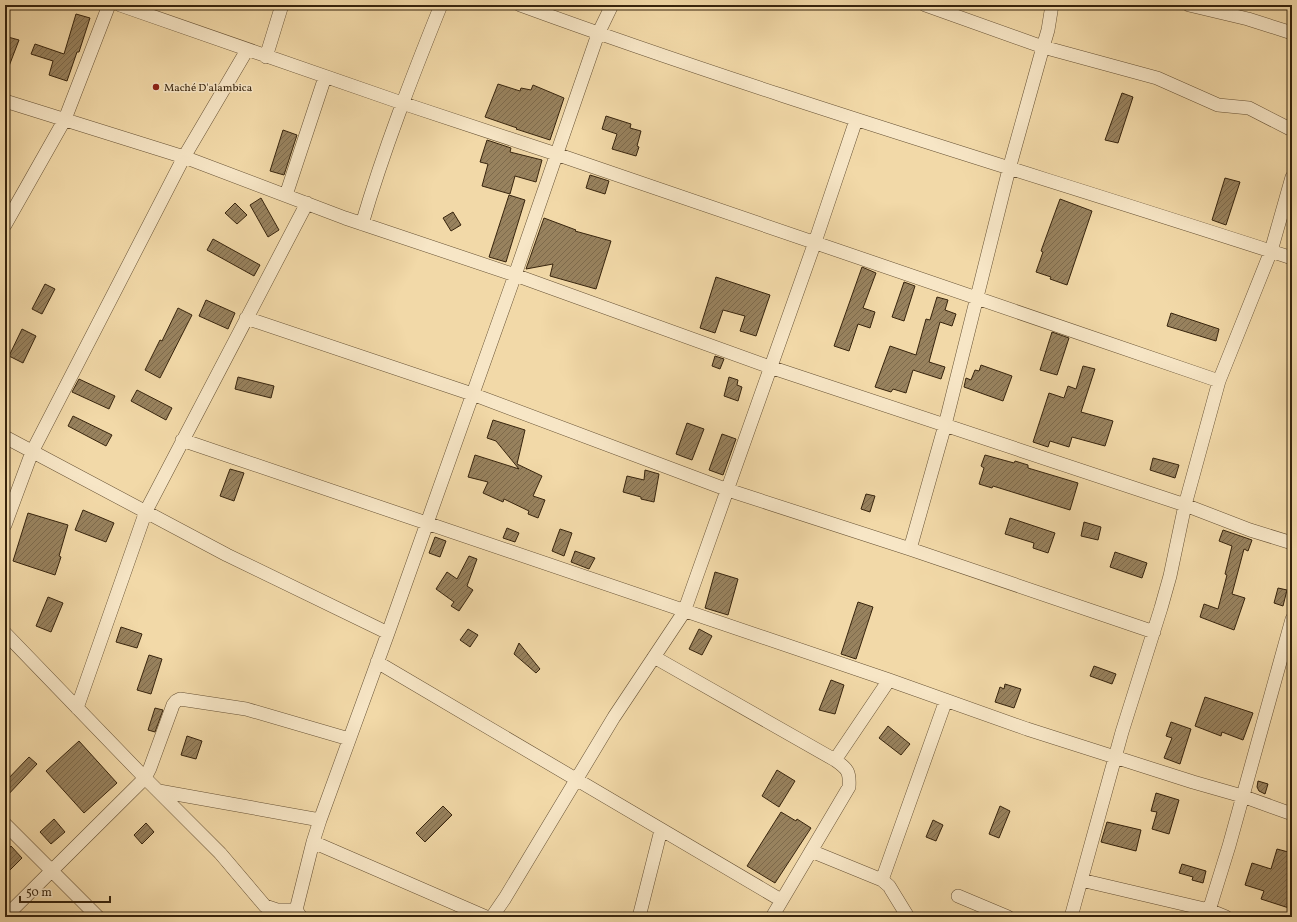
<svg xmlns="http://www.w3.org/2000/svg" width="1297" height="922" viewBox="0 0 1297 922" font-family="Vollkorn,serif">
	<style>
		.building { fill: url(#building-hatch); stroke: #37240d }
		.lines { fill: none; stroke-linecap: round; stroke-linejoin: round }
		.minor-casing { stroke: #665134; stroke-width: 14 }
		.minor { stroke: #f7e6c6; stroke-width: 13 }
		.poi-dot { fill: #8f2418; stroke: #f7e6c6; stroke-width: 1.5 }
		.labels { text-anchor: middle; stroke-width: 3; stroke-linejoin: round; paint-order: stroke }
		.poi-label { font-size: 11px; fill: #37240d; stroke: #f7e6c6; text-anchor: start }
	</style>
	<defs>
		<pattern id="building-hatch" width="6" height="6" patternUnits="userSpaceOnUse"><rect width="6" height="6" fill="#98825e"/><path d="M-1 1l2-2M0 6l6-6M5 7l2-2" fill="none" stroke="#7d6a4c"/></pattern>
	</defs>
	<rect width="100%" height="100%" fill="#f2d9a8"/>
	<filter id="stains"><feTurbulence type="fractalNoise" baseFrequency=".005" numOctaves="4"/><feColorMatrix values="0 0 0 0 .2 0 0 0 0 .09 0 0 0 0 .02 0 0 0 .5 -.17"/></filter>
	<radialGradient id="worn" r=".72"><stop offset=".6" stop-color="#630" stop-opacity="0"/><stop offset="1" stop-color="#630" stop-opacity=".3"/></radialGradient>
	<path class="building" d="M76,14L90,18L79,52H77L67,81L49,75L53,61L31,54L35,44L64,54Z
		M8,37L19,40L6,74L5,45Z
		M498,84L520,91L521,88L531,90L533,85L564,98L550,140L516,129L517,128L485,117Z
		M1122,93L1133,97L1118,143L1105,140Z
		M606,116L631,124L630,128L641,131L637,146L639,147L636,156L612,149L617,134L602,129Z
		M283,130L297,135L284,175L270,171Z
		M487,140L511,148L510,152L542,160L536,182L515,176L510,194L482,186L488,164L480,162Z
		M590,175L609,181L605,194L586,188Z
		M1225,178L1240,182L1226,225L1212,220Z
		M509,195L525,200L506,262L489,257Z
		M261,198L279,230L268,237L250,205Z
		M1060,199L1092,211L1067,285L1050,279L1051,277L1036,272L1043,252L1041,251Z
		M235,203L247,215L237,224L225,213Z
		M453,212L461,225L451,231L443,218Z
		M544,218L576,230L575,231L611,241L596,289L550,276L553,264L526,269Z
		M213,239L260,265L254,276L207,250Z
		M862,267L876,273L863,308L875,312L870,328L858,324L849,351L834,346Z
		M716,277L770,295L756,336L740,331L745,316L723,310L715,333L700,328Z
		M904,282L915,286L904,321L892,317Z
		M45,284L55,289L42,314L32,309Z
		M937,297L948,300L945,310L956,314L952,326L940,322L929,362L945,367L941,379L913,370L906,393L893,389L891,392L875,387L890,346L916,355L926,319L930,320Z
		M206,300L235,313L228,329L199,316Z
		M178,308L192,315L160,378L145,370L160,340L162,341Z
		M1171,313L1219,329L1216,341L1167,326Z
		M22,329L36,336L23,363L9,356Z
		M1052,332L1069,338L1057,375L1040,370Z
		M715,356L724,359L720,369L712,366Z
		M981,365L1012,376L1003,401L964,387L966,378L971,380L975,370L979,371Z
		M1083,366L1095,369L1081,412L1113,421L1105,446L1072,437L1069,447L1050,441L1048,447L1033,442L1049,393L1064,398L1068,386L1076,389Z
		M238,377L274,386L271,398L235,389Z
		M729,377L738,380L737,385L742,387L738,401L724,396Z
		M79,379L115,396L109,409L72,392Z
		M137,390L172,408L166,420L131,401Z
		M73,416L112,435L106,446L68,426Z
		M493,420L525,430L517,464L542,476L533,496L545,500L538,518L528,514L529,511L504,499L503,502L483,493L488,482L468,477L475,455L519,469L496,441L487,438Z
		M687,423L704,429L692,460L676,454Z
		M722,434L736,439L723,475L709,470Z
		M985,455L1014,463L1015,461L1028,465V468L1078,483L1070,510L993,486L992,488L979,484L984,468L981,466Z
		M1153,458L1179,465L1175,478L1150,470Z
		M230,469L244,473L234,501L220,496Z
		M645,470L659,474L654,502L641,499V497L623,492L627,476L644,480Z
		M866,494L875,496L870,512L861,509Z
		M83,510L114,523L106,542L75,530Z
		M28,513L68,525L59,556L61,557L55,575L13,561Z
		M1010,518L1055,533L1048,553L1033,548L1034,543L1005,534Z
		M1084,522L1101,527L1098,540L1081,536Z
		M507,528L519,533L515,542L503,538Z
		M560,529L572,533L564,556L552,551Z
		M1223,530L1252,540L1248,551L1244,549L1232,594L1245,598L1234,630L1200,617L1204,604L1218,609L1227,575L1225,574L1232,546L1219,541Z
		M435,537L446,541L440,557L429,553Z
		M575,551L595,558L589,569L571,562Z
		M1115,552L1147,563L1142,578L1110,567Z
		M469,556L477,559L467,586L473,590L459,611L451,606L454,602L436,589L447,572L457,579Z
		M715,572L738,579L728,615L705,608Z
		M1278,588L1287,590L1283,606L1274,603Z
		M48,597L63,603L51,632L36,626Z
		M858,602L873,607L856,659L841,654Z
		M121,627L142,634L137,648L116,642Z
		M468,629L478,635L470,647L460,640Z
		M699,629L712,636L702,655L689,649Z
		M519,643L540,669L536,673L514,654Z
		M149,655L162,659L151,694L137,690Z
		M1094,666L1116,674L1112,684L1090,676Z
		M831,680L844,685L835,714L819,710Z
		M1005,684L1021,689L1014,708L995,702L1000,687L1004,689Z
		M1205,697L1253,713L1243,740L1222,732L1221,736L1195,726Z
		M155,708L163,710L155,732L148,730Z
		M1171,722L1191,729L1180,764L1164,758L1172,738L1166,736Z
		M888,726L910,744L901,755L879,738Z
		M187,736L202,741L196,759L181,755Z
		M79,741L117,783L84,813L46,771Z
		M29,757L37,764L5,798V782Z
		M777,770L795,781L779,807L762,796Z
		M1258,781L1268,784L1265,794L1259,791L1257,787Z
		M1156,793L1179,800L1169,834L1152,829L1157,812L1151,811Z
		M443,806L452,815L425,842L416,833Z
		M1000,806L1010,811L999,838L989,834Z
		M781,812L796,821L797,819L811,828L775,883L747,866Z
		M54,819L65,832L51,844L40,832Z
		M933,820L943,825L936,841L926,837Z
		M1107,822L1141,830L1136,851L1101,842Z
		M146,823L154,832L142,844L134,835Z
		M11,846L22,858L5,875V852Z
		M1277,849L1292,853V871L1288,883L1292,884V909L1261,899L1264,891L1245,885L1252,863L1271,869Z
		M1182,864L1206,871L1203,883L1192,880L1193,877L1179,873Z"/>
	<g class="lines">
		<defs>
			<path id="minor" d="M120,5L402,103L556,154L1219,381
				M520,5C774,98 1034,174 1292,258
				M925,5L1043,47L1157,78L1218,105L1249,108L1292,130
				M1189,5L1248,19L1292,33
				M266,57L282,5
				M5,101L184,157L345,218L515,275L770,367L1185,505L1250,530L1292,543
				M286,195L325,77
				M362,224C384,149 412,77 441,5
				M5,225L65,119L109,5
				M246,318L472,394L728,490L910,549L1154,632
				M5,437L227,555L388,633
				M182,440L889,680L1027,729L1193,782L1242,796L1292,814
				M5,525L32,452L184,157L247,50
				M910,549L945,425L1009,169L1043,47L1048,30L1052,5
				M5,633L145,778L220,853L265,906L277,910H296
				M654,657L835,760C848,769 850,772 849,787L772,917
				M377,662L781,900
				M77,708L146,511L307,203
				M835,760L889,680
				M159,791L320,820
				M5,824L98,917
				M313,842L486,917
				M811,851L882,880L889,886L908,917
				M882,880L946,700
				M1081,880L1209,910L1226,917
				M958,896L1008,917
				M5,917L145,778L150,768L173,705L176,701L180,699L246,709L349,739
				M301,917L296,910L313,842L320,820L388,633L515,275L598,34L612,5
				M492,917L505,898L614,717L684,612L815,242L856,120
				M639,917L661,830
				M1071,917L1122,732L1161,608L1170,576L1185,505L1219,381L1271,251L1292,177
				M1207,917L1229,846L1292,619"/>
		</defs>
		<use href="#minor" class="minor-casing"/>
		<use href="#minor" class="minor"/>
	</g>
	<circle class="poi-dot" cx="156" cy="87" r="4"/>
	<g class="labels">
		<g class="poi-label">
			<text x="164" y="91">Maché D'alambica</text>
		</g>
	</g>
	<rect width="1297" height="922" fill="none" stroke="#f2d9a8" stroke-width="20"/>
	<rect x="6" y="6" width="1285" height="910" fill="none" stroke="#37240d" stroke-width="2"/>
	<rect x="10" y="10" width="1277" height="902" fill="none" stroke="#37240d"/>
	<path d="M20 896v6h90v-6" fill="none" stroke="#37240d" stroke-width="2"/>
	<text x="26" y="896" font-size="12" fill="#37240d" stroke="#f7e6c6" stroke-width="3" paint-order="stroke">50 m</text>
	<rect width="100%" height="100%" filter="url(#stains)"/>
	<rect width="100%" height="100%" fill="url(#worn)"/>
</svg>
